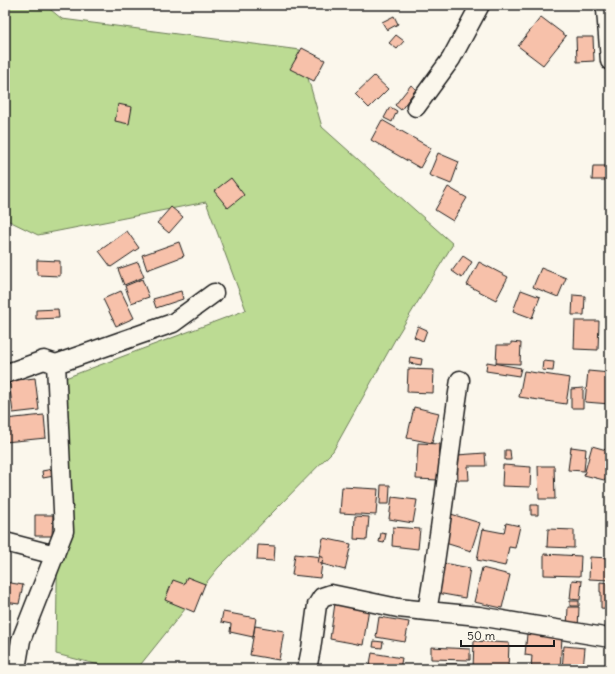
<svg xmlns="http://www.w3.org/2000/svg" width="615" height="674" viewBox="0 0 615 674" font-family="Delius,sans-serif">
	<style>
		.green { fill: #bcdb93; stroke: #6c7c58 }
		.building { fill: #f7c1aa; stroke: #1c1c1c }
		.lines { fill: none; stroke-linecap: round; stroke-linejoin: round }
		.minor-casing { stroke: #1c1c1c; stroke-width: 21 }
		.minor { stroke: #fbf7ec; stroke-width: 18 }
	</style>
	<rect width="100%" height="100%" fill="#fbf7ec"/>
	<filter id="ink" filterUnits="userSpaceOnUse"><feTurbulence type="fractalNoise" baseFrequency=".025" numOctaves="2"/><feDisplacementMap in="SourceGraphic" scale="8" xChannelSelector="R" yChannelSelector="G"/><feConvolveMatrix kernelMatrix="1 2 1 2 8 2 1 2 1" color-interpolation-filters="sRGB"/></filter>
	<g filter="url(#ink)">
		<path class="green" d="M5,5H45L62,19L300,50L322,127L453,244L397,336L333,451L218,568L137,669H115L56,654L60,380L246,310L206,202L38,235L5,219Z"/>
		<path class="building" d="M394,16L398,24L387,30L382,22Z
			M541,17L566,36L543,65L518,46Z
			M396,35L404,41L397,49L389,43Z
			M576,37H593L594,61L577,62Z
			M302,48L325,60L314,81L290,69Z
			M374,76L388,89L369,108L355,94Z
			M411,85L416,89L401,110L395,105Z
			M118,104L132,107L129,124L115,121Z
			M390,107L397,111L392,122L384,118Z
			M382,120L431,148L420,168L371,140Z
			M438,153L459,162L451,184L429,175Z
			M593,166H610V180H592Z
			M231,178L244,195L228,208L214,191Z
			M448,187L467,198L453,221L435,210Z
			M171,207L183,217L169,233L157,223Z
			M127,231L139,248L111,267L99,251Z
			M179,242L184,256L147,270L142,255Z
			M463,256L472,262L462,278L452,271Z
			M37,260L60,261V276L37,275Z
			M138,262L144,277L124,285L118,269Z
			M479,262L508,277L496,300L467,285Z
			M541,268L566,278L558,297L533,287Z
			M142,279L149,297L131,303L125,286Z
			M521,290L540,297L532,318L513,311Z
			M121,291L134,318L116,326L103,299Z
			M181,291L183,299L156,308L153,299Z
			M573,295L585,296L584,315H572Z
			M58,309L59,318L36,319V310Z
			M575,321H599L598,350L574,349Z
			M418,326L427,330L423,341L414,337Z
			M511,342L521,343L520,364L496,363L497,345H511Z
			M608,351H610V364H607Z
			M410,357L422,359L421,365L409,363Z
			M543,361L554,362L553,371L542,370Z
			M487,362L521,368L519,376L486,371Z
			M408,369L434,370L433,393L407,392Z
			M524,371L570,378L566,404L519,397Z
			M588,371L610,373V404L585,402Z
			M35,378L39,410L13,413L9,381Z
			M583,388V408H571V389Z
			M414,407L439,413L432,443L407,438Z
			M44,415L46,438L5,442V419Z
			M418,443L440,444L438,480L416,479Z
			M592,446L610,451V474L608,481L584,475Z
			M571,447L586,449L584,471L568,470Z
			M505,450H510L511,460H505Z
			M485,453L486,466H468L469,480H458L457,455Z
			M503,465L531,467L530,487L502,486Z
			M538,466H554L555,499H539Z
			M53,469L54,476L43,478L42,471Z
			M381,485H390L389,504H380Z
			M342,487L378,489L376,515L340,513Z
			M392,497L417,500L413,523L389,519Z
			M531,505H538V515H531Z
			M451,514L480,523L471,551L442,542Z
			M35,515H53L52,536H35Z
			M355,516L369,517L367,540L354,539Z
			M506,523L520,526L515,548L509,547L505,566L477,560L483,529L504,533Z
			M393,527L420,529L418,549L392,546Z
			M548,529L574,530V548L547,547Z
			M381,533L386,534L384,543L379,542Z
			M323,538L351,544L345,570L318,563Z
			M258,545L275,546L274,561L257,560Z
			M295,554L323,557L320,578L292,575Z
			M544,554L581,556L580,576L544,575Z
			M590,557L610,558V580L589,579Z
			M443,563L470,568L465,598L437,593Z
			M482,568L510,575L502,608L474,602Z
			M187,577L205,584L194,612L165,600L173,580L184,584Z
			M572,580L582,581L580,600L570,599Z
			M5,582L23,585L19,604L5,602Z
			M600,582L610,583V609L601,608V592H600Z
			M570,601H579V606H570Z
			M335,603L369,608L363,645L330,639Z
			M568,607H579L578,629L567,628Z
			M223,612L256,618L253,637L230,632L231,624L221,622Z
			M379,617L409,622L405,642L376,637Z
			M255,626L284,631L279,660L250,655Z
			M527,634L562,637L560,669L531,668L532,656L525,655Z
			M374,641L383,642L382,648L373,647Z
			M474,641L509,643L508,669H473Z
			M564,646L585,648L583,669H562Z
			M431,647L470,649V660L431,659Z
			M372,653L402,658L400,669H369Z
			M430,664H460V669H430Z
			M257,666L280,669H256Z"/>
		<g class="lines">
			<defs>
				<path id="minor" d="M605,5L606,10L610,61
					M416,107L451,59L480,5
					M5,374L44,360L56,364
					M5,542L55,555
					M427,611C431,590 434,570 437,548C446,492 451,436 460,380
					M16,669L21,640L64,531L56,364L173,323L214,293
					M307,669L311,649L317,605L322,597L331,594L398,608L427,611L479,616L610,638"/>
			</defs>
			<use href="#minor" class="minor-casing"/>
			<use href="#minor" class="minor"/>
		</g>
	</g>
	<rect width="615" height="674" fill="none" stroke="#fbf7ec" stroke-width="20"/>
	<rect x="10" y="10" width="595" height="654" fill="none" stroke="#1c1c1c" stroke-width="1.5" filter="url(#ink)"/>
	<path d="M461 640v6h93v-6" fill="none" stroke="#1c1c1c" stroke-width="2"/>
	<text x="467" y="640" font-size="12" fill="#1c1c1c" stroke="#fbf7ec" stroke-width="3" paint-order="stroke">50 m</text>
</svg>
